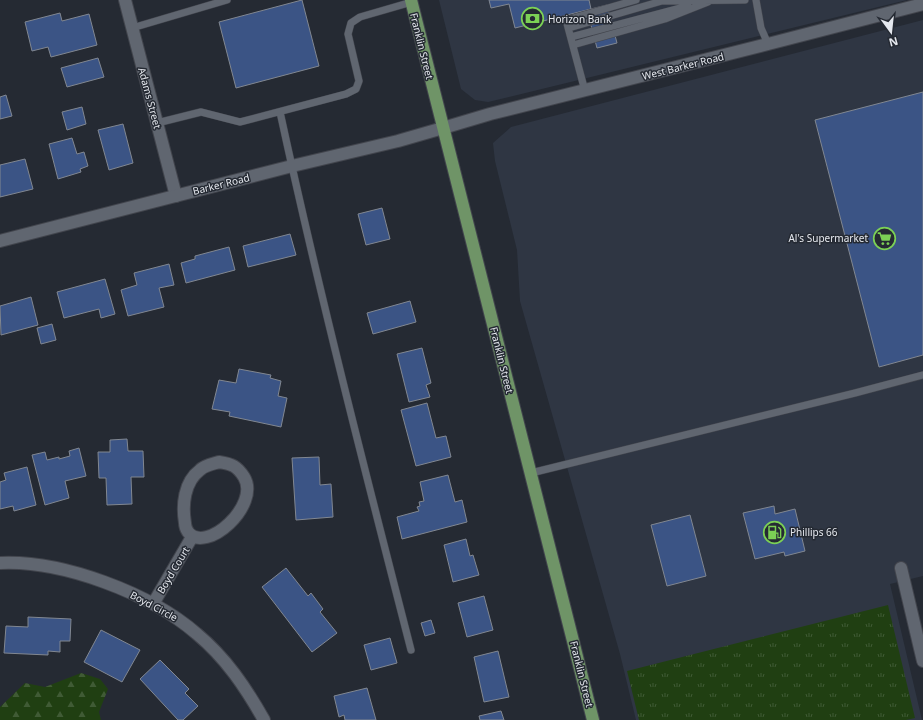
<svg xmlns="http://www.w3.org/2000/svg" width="923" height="720" viewBox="0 0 923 720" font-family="'Noto Sans',sans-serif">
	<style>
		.built { fill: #2f3643 }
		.grass { fill: url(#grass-tufts) }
		.forest { fill: url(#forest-firs) }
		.building { fill: #3b5485; stroke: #818791 }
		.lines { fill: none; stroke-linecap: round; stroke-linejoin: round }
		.lane-casing { stroke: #42454d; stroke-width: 8 }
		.street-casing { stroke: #42454d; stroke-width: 14 }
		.secondary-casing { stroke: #42454d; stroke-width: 14 }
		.primary-casing { stroke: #42454d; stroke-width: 14 }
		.lane { stroke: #606670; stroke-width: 7 }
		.street { stroke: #606670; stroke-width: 12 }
		.secondary { stroke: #606670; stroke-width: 12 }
		.primary { stroke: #6f9467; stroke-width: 12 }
		.labels { text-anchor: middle; stroke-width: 3; stroke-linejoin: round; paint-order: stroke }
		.poi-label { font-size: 10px; fill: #e5e8ee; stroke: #252a33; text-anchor: start }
		.street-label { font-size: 10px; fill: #e5e8ee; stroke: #252a33 }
	</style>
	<defs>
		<pattern id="grass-tufts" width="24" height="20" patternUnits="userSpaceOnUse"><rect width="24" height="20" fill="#203f12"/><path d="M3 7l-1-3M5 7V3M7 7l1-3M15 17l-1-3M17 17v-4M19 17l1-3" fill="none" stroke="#405b35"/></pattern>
		<pattern id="forest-firs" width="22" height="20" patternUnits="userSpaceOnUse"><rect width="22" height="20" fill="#203f12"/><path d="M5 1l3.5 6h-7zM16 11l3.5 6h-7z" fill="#405b35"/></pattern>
	</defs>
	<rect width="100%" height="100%" fill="#252a33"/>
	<path class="built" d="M439,0H907L488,102L475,100L461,89Z
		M923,20V576L890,584L922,720H636L620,654L520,301L517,250L495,161L493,143L511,127Z"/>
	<path class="grass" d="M888,605L915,718L906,720H639L627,671Z"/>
	<path class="forest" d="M81,673L100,679L108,689L99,712L101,720H0V707L25,683L45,687Z"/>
	<path class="building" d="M302,0L319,66L236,88L219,22Z
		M489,0H589L591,9L515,28L509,4L491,8Z
		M607,5L617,43L597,48L587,10Z
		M60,13L62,21L89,14L97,45L51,57L48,47L32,51L25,22Z
		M98,58L104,77L67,87L61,68Z
		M923,92V355L879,367L815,120Z
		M6,95L12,116L0,119V97Z
		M82,107L86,124L67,130L62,112Z
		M123,124L133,163L109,170L98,130Z
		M72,138L77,154L84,152L88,166L80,169L81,172L58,179L49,144Z
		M25,159L33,189L0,197V165Z
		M382,208L390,239L366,245L358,214Z
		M290,234L296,255L248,267L243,246Z
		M229,247L235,270L186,283L181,263L195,259V256Z
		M169,264L174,285L159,288L164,307L128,316L121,290L137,285L134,273Z
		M105,279L115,314L101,318L99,309L64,318L57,292Z
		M31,297L38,325L1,335L0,306Z
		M410,301L416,322L373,334L367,313Z
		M52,324L56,340L41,344L37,328Z
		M422,348L431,383L426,385L430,397L409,402L397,354Z
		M239,369L271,375L270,378L281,381L278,396L287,398L281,427L229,416L230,412L212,409L219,380L236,383Z
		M427,403L436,438L446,436L451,457L416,466L401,410Z
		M127,439L128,451H143L144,477H131L132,504L107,505L106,478H99L98,452H110V440Z
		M79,448L86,476L65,481L69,498L45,505L32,455L45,452L47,460L59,457V459L70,456L69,451Z
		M319,457L320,485L331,484L333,517L296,520L292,458Z
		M27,467L36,505L14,511L13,506L0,509V482L6,480L4,473Z
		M448,475L455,502L462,500L467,522L402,539L397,517L419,511L417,507L420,506L419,502L424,501L420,482Z
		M774,506L775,514L795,509L805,551L785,556L784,552L755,559L743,513Z
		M690,515L706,576L667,586L651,525Z
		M466,539L470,556L473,555L479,575L453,582L444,545Z
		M286,568L308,596L311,593L323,609L320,612L337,633L312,652L262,587Z
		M484,596L493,630L467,637L458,603Z
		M28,617L71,619L70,641H60V652L48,651V655L4,653L6,626L28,627Z
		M431,620L435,633L425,636L421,623Z
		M101,630L140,650L122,682L84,662Z
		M390,638L397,663L371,670L364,645Z
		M498,651L509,697L484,702L474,657Z
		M160,660L189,689L185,693L198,706L183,720H178L140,679Z
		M367,688L376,720H345L344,715L339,717L334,696Z
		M501,711L504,720H480L479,716Z"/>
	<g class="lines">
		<defs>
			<path id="lane" d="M756,0L761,28L768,44
				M132,28L227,0
				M569,28L662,1L745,0
				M571,37L688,6
				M573,45L665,19L708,2
				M585,91L566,20L636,0
				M280,112C319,292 365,471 411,650
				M157,123L201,112L240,122L346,94L356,89L359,81L348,34L351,23L360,17L412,2
				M531,473L855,393L923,375"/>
			<path id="street" d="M125,0L176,196
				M443,128L490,114L768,44L923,4
				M219,462C232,464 237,466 244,477C261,505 206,555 188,532C186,529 185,526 185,523C182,505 184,482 200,470C205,465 213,464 219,462Z
				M0,563C62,560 150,593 197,634C226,658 246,688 264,720
				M901,568L923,661
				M153,604L192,537"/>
			<path id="secondary" d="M0,241L292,166L398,141L443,128"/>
			<path id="primary" d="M411,0L593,720"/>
		</defs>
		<use href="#lane" class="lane-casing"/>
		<use href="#street" class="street-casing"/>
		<use href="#secondary" class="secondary-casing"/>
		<use href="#primary" class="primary-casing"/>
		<use href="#lane" class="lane"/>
		<use href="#street" class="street"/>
		<use href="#secondary" class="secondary"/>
		<use href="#primary" class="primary"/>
	</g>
	<defs>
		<symbol id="bank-ring" viewBox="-11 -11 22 22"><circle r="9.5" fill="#252a33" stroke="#7cd155" stroke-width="1.5"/><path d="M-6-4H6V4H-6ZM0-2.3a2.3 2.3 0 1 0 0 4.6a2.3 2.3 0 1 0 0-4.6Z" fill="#7cd155"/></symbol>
		<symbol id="supermarket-ring" viewBox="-11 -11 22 22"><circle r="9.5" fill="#252a33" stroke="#7cd155" stroke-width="1.5"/><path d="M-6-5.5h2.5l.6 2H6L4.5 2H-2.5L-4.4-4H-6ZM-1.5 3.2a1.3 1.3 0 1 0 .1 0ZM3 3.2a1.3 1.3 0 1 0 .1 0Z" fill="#7cd155"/></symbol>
		<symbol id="fuel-ring" viewBox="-11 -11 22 22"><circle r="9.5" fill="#252a33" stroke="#7cd155" stroke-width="1.5"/><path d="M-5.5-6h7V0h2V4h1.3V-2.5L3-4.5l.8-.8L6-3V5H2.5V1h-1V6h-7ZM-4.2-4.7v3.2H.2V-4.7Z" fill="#7cd155"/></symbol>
	</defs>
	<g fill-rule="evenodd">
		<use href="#bank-ring" x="520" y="6" width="25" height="25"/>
		<use href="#supermarket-ring" x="872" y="226" width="25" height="25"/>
		<use href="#fuel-ring" x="762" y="520" width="25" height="25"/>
	</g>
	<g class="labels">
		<g class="poi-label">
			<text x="548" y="23">Horizon Bank</text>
			<text x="868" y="242" text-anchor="end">Al's Supermarket</text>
			<text x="790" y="536">Phillips 66</text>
		</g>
		<g class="street-label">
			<text transform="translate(422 46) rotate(76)" y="4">Franklin Street</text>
			<text transform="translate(683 66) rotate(-14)" y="4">West Barker Road</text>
			<text transform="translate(150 98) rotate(75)" y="4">Adams Street</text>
			<text transform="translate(221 184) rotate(-14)" y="4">Barker Road</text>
			<text transform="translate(502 360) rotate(76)" y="4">Franklin Street</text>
			<text transform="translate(173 570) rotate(-59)" y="4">Boyd Court</text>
			<text transform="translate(154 606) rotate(28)" y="4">Boyd Circle</text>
			<text transform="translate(582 674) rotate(76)" y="4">Franklin Street</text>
		</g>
	</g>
	<g transform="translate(891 32) rotate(165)" stroke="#252a33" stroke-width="3" paint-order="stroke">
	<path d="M0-3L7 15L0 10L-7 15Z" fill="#e5e8ee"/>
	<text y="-6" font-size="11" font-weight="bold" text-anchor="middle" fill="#e5e8ee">N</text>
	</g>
</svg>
